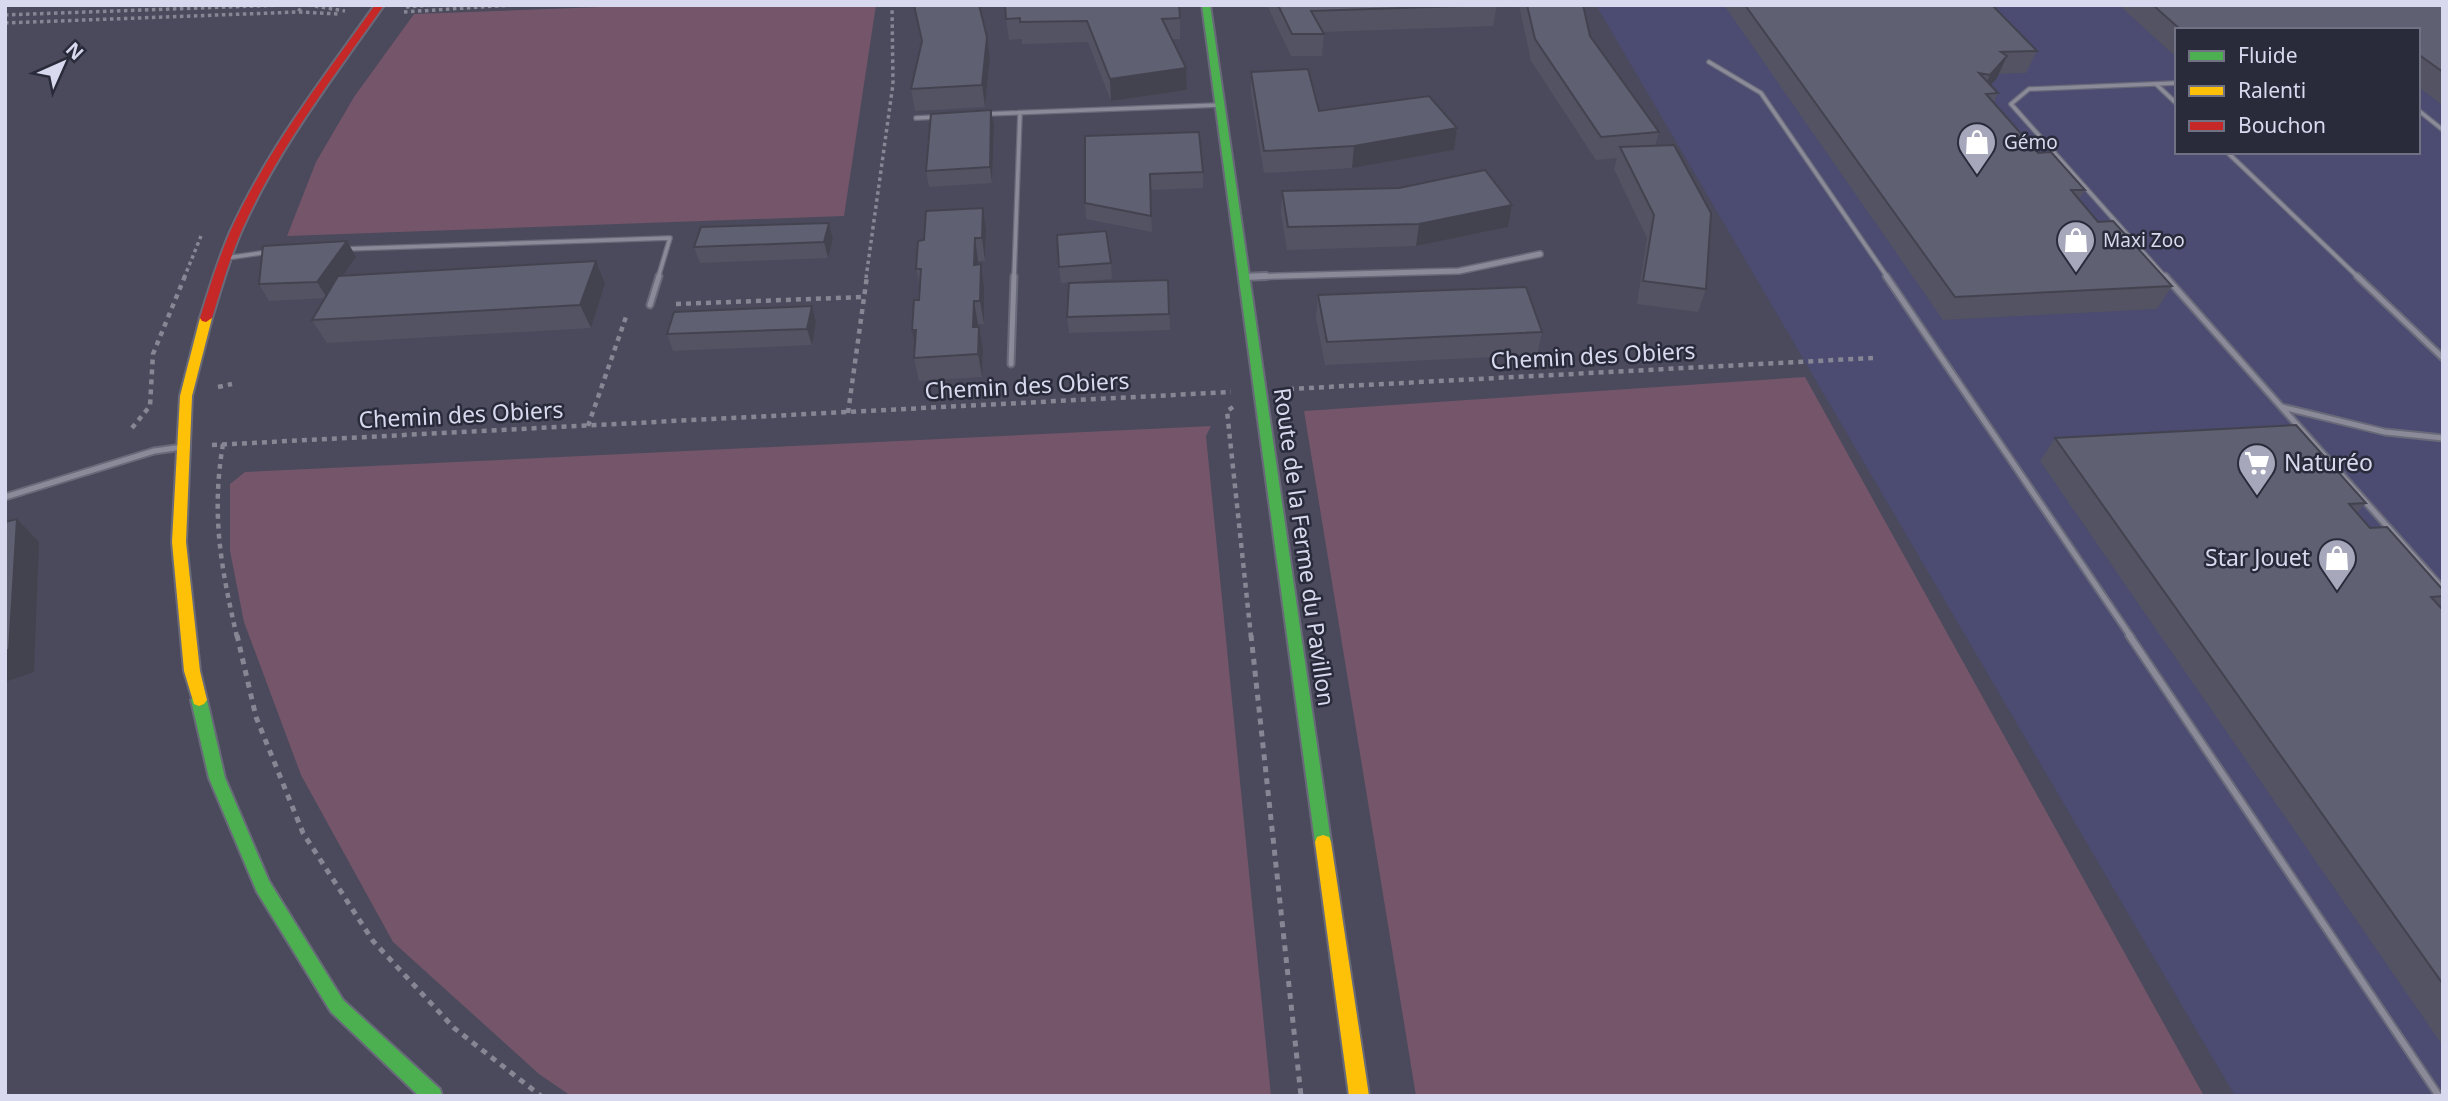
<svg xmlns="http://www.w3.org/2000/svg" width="2448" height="1101" viewBox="0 0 2448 1101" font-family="'Noto Sans',sans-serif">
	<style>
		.built { fill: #4c4b71; fill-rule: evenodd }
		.green { fill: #745569 }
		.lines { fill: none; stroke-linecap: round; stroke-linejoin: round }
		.lane-far2-casing { stroke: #686979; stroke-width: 6 }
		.lane-far1-casing { stroke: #686979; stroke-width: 9 }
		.lane-casing { stroke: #686979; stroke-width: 10 }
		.street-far1-casing { stroke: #686979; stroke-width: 8 }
		.street-casing { stroke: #686979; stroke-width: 10 }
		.fast-casing { stroke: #686979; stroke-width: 4 }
		.slow-casing { stroke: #686979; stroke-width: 4 }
		.jam-casing { stroke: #686979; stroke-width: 4 }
		.path-far2 { stroke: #868694; stroke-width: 3.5; stroke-dasharray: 3.5 3.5; stroke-linecap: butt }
		.path-far1 { stroke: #868694; stroke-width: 4.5; stroke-dasharray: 5 5; stroke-linecap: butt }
		.path { stroke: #868694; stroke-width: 5; stroke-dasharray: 6 6; stroke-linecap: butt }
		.lane-far2 { stroke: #8a8a98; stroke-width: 3.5 }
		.lane-far1 { stroke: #8a8a98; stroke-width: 5 }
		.lane { stroke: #8a8a98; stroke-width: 6 }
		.street-far1 { stroke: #8a8a98; stroke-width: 5 }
		.street { stroke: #8a8a98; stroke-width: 6 }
		.fast { fill: #4caf50; fill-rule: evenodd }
		.slow { fill: #ffc107; fill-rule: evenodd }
		.jam { fill: #c62828; fill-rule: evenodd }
		.wall { fill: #535363 }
		.shaded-wall { fill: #434350 }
		.building { fill: #606073; stroke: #434350; stroke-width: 2 }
		.labels { text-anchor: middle; stroke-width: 5; stroke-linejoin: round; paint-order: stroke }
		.far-poi-label { font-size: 19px; fill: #d8d9ee; stroke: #2a2b3a; text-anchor: start }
		.street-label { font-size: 23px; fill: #d8d9ee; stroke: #2a2b3a }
		.poi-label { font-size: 23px; fill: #d8d9ee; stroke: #2a2b3a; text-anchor: start }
	</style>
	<rect width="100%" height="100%" fill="#4a4a5c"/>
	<path class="built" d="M1596,5H2443V1096H2235ZM2177,30H2418V152H2177Z"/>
	<path class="green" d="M655,5H876L844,216L287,236L316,162L354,97L414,14Z
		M1805,377L2204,1096H1416L1304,411Z
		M1211,426L1206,436L1271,1096H571L539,1074L393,942L301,775L244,622L230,551V484L245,472Z"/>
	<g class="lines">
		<defs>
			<path id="lane-far2" d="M1709,62L1761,93L1888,278
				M2156,84L2177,104
				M2418,110L2443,130
				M985,114L1219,105
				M916,118L937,117
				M2227,152L2359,278
				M344,249L670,238L658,278
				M226,258L268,252
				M1014,278L1020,113
				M2166,278L2011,104L2029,89L2177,83"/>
			<path id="lane-far1" d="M1886,276L2131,637
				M2165,276L2443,589
				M2357,276L2443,358
				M650,305L659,276
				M1011,364L1014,276
				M2282,407L2385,432L2443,438
				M5,497L154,451L183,447"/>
			<path id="lane" d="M2129,635L2439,1096"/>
			<path id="street-far1" d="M1243,277L1459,271L1540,254"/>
			<path id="street" d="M1243,277L1266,276"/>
			<path id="fast" d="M1202,5H1210L1331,842L1329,847L1323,849L1317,847L1315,842Z
				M199,694L204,696L207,700L225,778L269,881L343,1000L440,1089L442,1096H419L331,1012L257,892L209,778L191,700L194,696Z"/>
			<path id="slow" d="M206,314L212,318L192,396L186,542L200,671L207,700L204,704L199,706L194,704L184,671L172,542L180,396L200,318Z
				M1323,835L1329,837L1331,842L1369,1096H1349L1315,842L1317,837Z"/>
			<path id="jam" d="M375,5H384C333,78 277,150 241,232C229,260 221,289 212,318L206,322L202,321L200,318C209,289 218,260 230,232C267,150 323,78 375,5Z"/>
		</defs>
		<use href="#lane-far2" class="lane-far2-casing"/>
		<use href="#lane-far1" class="lane-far1-casing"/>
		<use href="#lane" class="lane-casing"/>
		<use href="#street-far1" class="street-far1-casing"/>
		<use href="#street" class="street-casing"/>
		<use href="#fast" class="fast-casing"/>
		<use href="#slow" class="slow-casing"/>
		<use href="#jam" class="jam-casing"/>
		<path class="path-far2" d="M308,5L345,11
			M406,7L436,5
			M299,12L339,14
			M404,12L512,5
			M5,15L283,5
			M5,23L298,12L303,5
			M184,278L201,236
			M866,278L893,84L892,5"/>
		<path class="path-far1" d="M676,304L863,297
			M218,387L232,384
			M1289,389L1873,358
			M1233,407L1227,411L1251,637
			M848,413L867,276
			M588,426L627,314
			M132,428L150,406L153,354L185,276
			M223,444C211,515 221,568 237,637
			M212,445L1231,392"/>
		<path class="path" d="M237,635L256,717L303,833L373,941L454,1028L541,1096
			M1251,635L1301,1096"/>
		<use href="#lane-far2" class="lane-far2"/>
		<use href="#lane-far1" class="lane-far1"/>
		<use href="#lane" class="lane"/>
		<use href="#street-far1" class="street-far1"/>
		<use href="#street" class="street"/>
		<use href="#fast" class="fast"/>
		<use href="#slow" class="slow"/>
		<use href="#jam" class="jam"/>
	</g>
	<path class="wall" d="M914,5L987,37L990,58L985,107L915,111L911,89L921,43Z
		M1267,5H1497L1493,26L1322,32L1324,34L1322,56H1291Z
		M1519,5H1583L1590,36L1659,132L1655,146L1706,289L1698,312L1637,304L1647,238L1614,169L1617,158L1596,160L1531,61Z
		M1724,5H1992L2037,51L2026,73L1999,74L1997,78L1991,85L1998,93L1994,102L2038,153L2085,190L2079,199L2098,222L2172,286L2157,309L1943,320Z
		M2119,5H2443V104H2441L2418,87V30H2177V58Z
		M1180,18V39H1172L1187,90L1111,101L1088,42L1022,44V39L1009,40L1006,19Z
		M1251,72L1319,111L1454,150L1352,168L1264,173L1251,93Z
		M994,126L992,183L929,187L926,171Z
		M1085,136L1203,172V188L1150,190L1152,232L1086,219L1085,203Z
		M1282,191L1512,205L1508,227L1416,246L1287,250L1281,213Z
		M829,223L833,239L828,258L700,263L694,247Z
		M986,230L985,261H978V264L984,287V324H978V327L983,350L982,377L919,381L914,358L920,286L916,269Z
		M347,241L356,257L343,275L596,261L605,284L591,328L327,343L312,320L325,298L269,301L259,284Z
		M1111,263L1112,279L1061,283L1059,267Z
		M1168,280L1170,330L1069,333L1067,317Z
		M1318,295L1542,332L1537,355L1325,365L1316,318Z
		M816,323L812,345L673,351L667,334Z
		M2055,438L2366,503L2357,513L2370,528L2443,590V602L2439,605L2443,610V1046L2040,461Z"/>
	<path class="shaded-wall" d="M987,37L990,58L985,107L982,85Z
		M2007,56L1997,78L1980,97L1990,75Z
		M1186,68L1187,90L1111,101L1110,79Z
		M991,110L994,126L992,183L990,167Z
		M1457,128L1454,150L1352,168L1354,146Z
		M1512,205L1508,227L1416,246L1419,224Z
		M983,208L986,230L985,261L982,238Z
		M829,223L833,239L828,258L824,242Z
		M975,238L978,261L977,288L974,265Z
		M347,241L356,257L327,298L317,282Z
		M596,261L605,284L591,328L580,305Z
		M981,264L984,287V324L980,301Z
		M974,301L978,324L977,351L973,327Z
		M812,306L816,323L812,345L807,329Z
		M979,327L983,350L982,377L978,354Z
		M912,330H916L917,353Z
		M17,519L39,542L34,672L5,682V651Z"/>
	<path class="building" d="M914,5H979L987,37L982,85L911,89L922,41Z
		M1005,5H1179L1180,18L1162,19L1186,68L1110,79L1087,21L1020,22V18L1006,19Z
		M1278,5H1492L1311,11L1324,34H1292Z
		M1527,5H1583L1590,36L1659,132L1601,137L1535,39Z
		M1745,5H1992L2037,51L2001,52L2007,56L1990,75L1979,73L1998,93L1986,94L2038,153L2051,152L2085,190H2071L2098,222L2113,221L2172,286L1955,297Z
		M2153,5H2443V72L2418,54V30H2181Z
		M1308,69L1319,111L1429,96L1457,128L1354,146L1264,151L1251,72Z
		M991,110L990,167L926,171L931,114Z
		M1199,132L1203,172L1150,174L1151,216L1085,203V136Z
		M1674,145L1711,213L1706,289L1643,281L1654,215L1620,147Z
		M1485,170L1512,205L1419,224L1288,227L1282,191L1399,188Z
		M983,208L982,238H975L974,265L981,264L980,301H974L973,327H979L978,354L914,358L916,330H912L914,300H919L921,269H916L918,241L924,240L926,211Z
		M829,223L824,242L694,247L701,227Z
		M1106,231L1111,263L1059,267L1057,235Z
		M347,241L317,282L259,284L263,246Z
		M596,261L580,305L312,320L338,276Z
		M1168,280L1169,314L1067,317L1069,283Z
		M1526,287L1542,332L1327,342L1318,295Z
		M812,306L807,329L667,334L674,312Z
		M2296,425L2366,503L2349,504L2370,528L2387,527L2443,590V596L2431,597L2443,610V984L2055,438Z
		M17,519L9,650L5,651V522Z"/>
	<defs>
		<symbol id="shop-pin" viewBox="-11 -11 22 30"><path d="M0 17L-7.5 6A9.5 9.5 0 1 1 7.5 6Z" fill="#a6a7bb" stroke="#2a2b3a"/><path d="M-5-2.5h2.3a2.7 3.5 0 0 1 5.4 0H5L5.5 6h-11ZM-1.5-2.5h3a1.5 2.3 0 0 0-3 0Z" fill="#fff"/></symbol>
		<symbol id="supermarket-pin" viewBox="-11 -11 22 30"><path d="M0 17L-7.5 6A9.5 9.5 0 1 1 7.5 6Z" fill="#a6a7bb" stroke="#2a2b3a"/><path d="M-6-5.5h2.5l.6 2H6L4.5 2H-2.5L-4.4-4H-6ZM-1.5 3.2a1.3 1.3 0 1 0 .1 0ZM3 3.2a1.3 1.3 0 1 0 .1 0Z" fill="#fff"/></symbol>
	</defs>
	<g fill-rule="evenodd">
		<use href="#shop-pin" x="1955" y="120" width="44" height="60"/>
		<use href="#shop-pin" x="2054" y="218" width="44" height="60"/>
		<use href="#supermarket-pin" x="2235" y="441" width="44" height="60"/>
		<use href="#shop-pin" x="2315" y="536" width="44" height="60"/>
	</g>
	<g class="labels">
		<g class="far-poi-label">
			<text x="2004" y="149">Gémo</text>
			<text x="2103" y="247">Maxi Zoo</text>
		</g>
		<g class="street-label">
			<text transform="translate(1593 356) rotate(-3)" y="8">Chemin des Obiers</text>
			<text transform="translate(1027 386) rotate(-3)" y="8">Chemin des Obiers</text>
			<text transform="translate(461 415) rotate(-3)" y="8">Chemin des Obiers</text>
			<text transform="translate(1304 547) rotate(82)" y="8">Route de la Ferme du Pavillon</text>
		</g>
		<g class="poi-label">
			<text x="2284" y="471">Naturéo</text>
			<text x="2310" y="566" text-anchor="end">Star Jouet</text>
		</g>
	</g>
	<rect width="2448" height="1101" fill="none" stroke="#d8d9ee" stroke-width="14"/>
	<rect x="2175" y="28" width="245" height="126" fill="#2a2b3a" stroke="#707182" stroke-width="2"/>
	<rect x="2189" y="51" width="35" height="10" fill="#4caf50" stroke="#707182" stroke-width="2"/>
	<text x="2238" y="63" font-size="21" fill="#d8d9ee">Fluide</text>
	<rect x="2189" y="86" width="35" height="10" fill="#ffc107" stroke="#707182" stroke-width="2"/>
	<text x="2238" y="98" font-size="21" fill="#d8d9ee">Ralenti</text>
	<rect x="2189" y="121" width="35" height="10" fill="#c62828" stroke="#707182" stroke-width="2"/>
	<text x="2238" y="133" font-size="21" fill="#d8d9ee">Bouchon</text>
	<g transform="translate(63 63) rotate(45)" stroke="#2a2b3a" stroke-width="5" paint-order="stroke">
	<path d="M0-5L12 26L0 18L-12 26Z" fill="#d8d9ee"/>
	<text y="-10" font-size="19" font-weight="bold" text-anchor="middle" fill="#d8d9ee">N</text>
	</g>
</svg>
